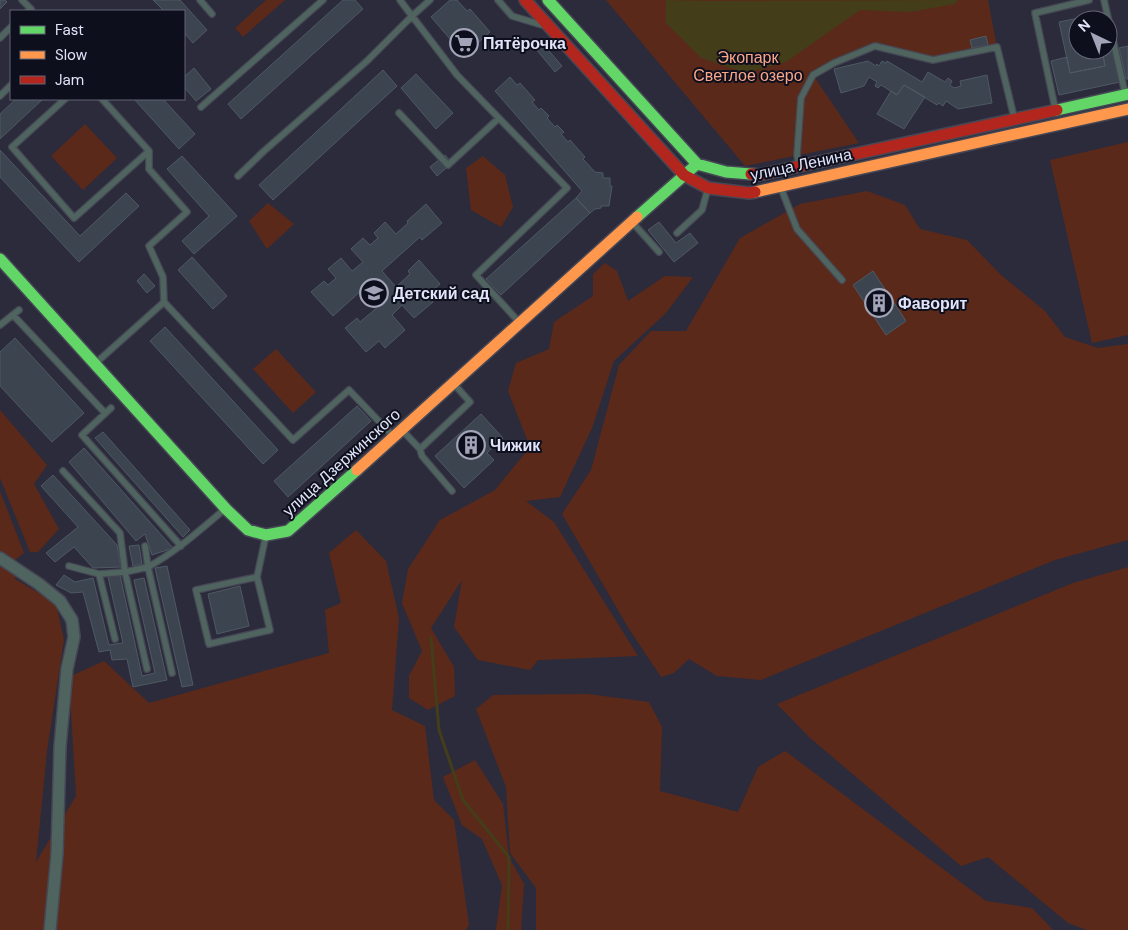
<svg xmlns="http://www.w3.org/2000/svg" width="1128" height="930" viewBox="0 0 1128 930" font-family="'DM Sans',sans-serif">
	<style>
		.green { fill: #5b291a }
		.water { fill: #443d19 }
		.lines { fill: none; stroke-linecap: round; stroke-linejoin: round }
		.stream { stroke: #443d19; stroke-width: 3 }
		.building { fill: #3b444f; stroke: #4f5964 }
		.lane-casing { stroke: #464755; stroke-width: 8 }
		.street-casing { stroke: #464755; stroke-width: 14 }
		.fast-casing { stroke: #464755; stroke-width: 14 }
		.slow-casing { stroke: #464755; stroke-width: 14 }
		.jam-casing { stroke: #464755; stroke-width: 14 }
		.lane { stroke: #4f645f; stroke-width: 5.5 }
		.street { stroke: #4f645f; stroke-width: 11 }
		.fast { stroke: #63d668; stroke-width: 11 }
		.slow { stroke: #ff974d; stroke-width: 11 }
		.jam { stroke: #b3261e; stroke-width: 11 }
		.labels { text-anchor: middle; stroke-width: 4; stroke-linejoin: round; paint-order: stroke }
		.poi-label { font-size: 16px; font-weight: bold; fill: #e2e5fa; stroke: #0e0f1d; text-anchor: start }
		.park-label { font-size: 16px; fill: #faa689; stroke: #0e0f1d }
		.street-label { font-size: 16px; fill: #e2e5fa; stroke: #0e0f1d }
	</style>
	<rect width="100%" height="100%" fill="#2b2b3c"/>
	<path class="green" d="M266,0H285L243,37L235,28Z
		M606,0H988L997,47L933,60L875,46L813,75L859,143L745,166Z
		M85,124L117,158L83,190L51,156Z
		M1128,142V335L1092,343L1050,160Z
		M483,156L505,175L513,207L501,227L471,210L466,168Z
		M867,191L905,205L920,229L967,240L1001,275L1045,311L1065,337L1098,348L1128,344V540L1055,560L761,680L717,676L689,659L674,673L661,677L629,629L562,514L591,470L619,365L651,331H686L740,238L800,204Z
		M268,203L294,224L267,249L249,221Z
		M605,263L617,271L628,301L665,276L693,277L666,313L614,361L592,428L560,497L526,501L554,522L638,656L538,660L530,670L478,660L454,627L462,580L431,628L454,667L455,696L428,710L409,698V676L422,651L402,603L408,569L440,520L495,490L530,447L508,391L516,363L549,349L554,322L593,296V274Z
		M276,349L316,392L293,413L253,369Z
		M0,410L47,465L34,484L59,529L38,552H30L0,478Z
		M0,491L24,553L15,560V579L56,603L64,640L47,751L36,862L76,796L69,677L104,661L149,703L329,653L325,610L341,603L329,553L356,530L386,561L399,618L392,710L425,726L434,800L454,820L469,925L466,930H0Z
		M1128,567V930H1087L1068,923L988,857L961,866L809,737L777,704L1073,583Z
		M588,694L649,702L662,727L660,791L738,812L758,767L785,751L986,901L1032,908L1053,930H536V888L510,853L506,787L476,709L493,695Z
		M475,760L503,804L509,857L524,884L521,930H496L502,885L482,839L462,825L443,777Z"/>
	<path class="water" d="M666,0L707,1L958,0L955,4L910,12L860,10L786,62L746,73L701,58L666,23Z"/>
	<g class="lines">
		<path class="stream" d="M431,638L439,730L463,800L509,857L508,930"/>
	</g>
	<path class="building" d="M0,0H5L7,2L0,9Z
		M153,0H180L207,30L193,43L184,33V11H164Z
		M343,0H355L363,9L241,119L228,104Z
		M450,0H457L467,11L470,9L490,32L464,55L431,17Z
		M1094,15L1095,20H1078V50H1102L1105,66L1070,73L1059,22Z
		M986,36L988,45L972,48L970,40Z
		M543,44L562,66L555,72L536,49Z
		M1128,46V79H1126L1119,48Z
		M1113,47L1120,82L1059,95L1051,61L1067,57L1070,73L1105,66L1102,50H1108V48Z
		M868,61L876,66L877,64L879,66L882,61L886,63L887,61L922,82L928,72L945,82L948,78L952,81L950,85L954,88L961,86L960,81L987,75L992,103L958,109L946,101L943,106L939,103L937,105L904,85L897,95L881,85L878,88L875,86L877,82L869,77L864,86L841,93L834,69Z
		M194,68L211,89L196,101L184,87V77Z
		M383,70L397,86L273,200L259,185Z
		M416,74L453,113L436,129L401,88Z
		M510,77L517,85L520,83L535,100L532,102L539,110L541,108L549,116L547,118L555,127L557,125L564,132L561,134L568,142L570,140L585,157L583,159L595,172L603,173V178H610V186H612L609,206H601V208L595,209L590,213L576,198L582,191L495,91Z
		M904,85L925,97L904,129L877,114L891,91L897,95Z
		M16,99H43L0,139V114Z
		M134,99H163L195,134L179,149Z
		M0,150L80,236L126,193L139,206L79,262L0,177Z
		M445,155L452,163L437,176L430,167Z
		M182,156L237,216L194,254L182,241L209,216L167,169Z
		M576,198L590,213L501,295L486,279Z
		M426,204L442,223L422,240L420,237L382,271L396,287L410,274L408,271L419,260L440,284L428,295L433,302L414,318L402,305L392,315L405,330L385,348L379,341L366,352L345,328L357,318L360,322L379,306L364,288L333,316L311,292L324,281L328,285L336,278L328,269L341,258L352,271L363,262L351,249L363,238L370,245L378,238L374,233L385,222L396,234L408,223L407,221Z
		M659,222L676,243L690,233L698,243L674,262L648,230Z
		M192,257L227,296L213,309L178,270Z
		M873,271L906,321L886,335L853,285Z
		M144,274L155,286L147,293L137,281Z
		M165,327L278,450L263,464L150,341Z
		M15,338L84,413L52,442L0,386V352Z
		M357,406L371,421L288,497L274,481Z
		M481,414L503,438L487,453L494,460L464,488L435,456Z
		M103,432L190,530L183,537L95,438Z
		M84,448L173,548L152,555L145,534L136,541L69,462Z
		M53,475L117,545L121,567L93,568L74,547L55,562L46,553L78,527L41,486Z
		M139,545L142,564L133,566L129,546Z
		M167,566L193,685L182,687L155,568Z
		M64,575L75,582L93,578L109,645L123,643L108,577L120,575L142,676L155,673L134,580L144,578L167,680L133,687L127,659L112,660L110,650L99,652L83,592L71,593L56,585Z
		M240,586L249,626L217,634L208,594Z"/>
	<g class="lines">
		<defs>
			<path id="lane" d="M22,0L31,9L28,11
				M200,0L212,14
				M400,0L412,16L430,0
				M498,0L512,16L542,25
				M1104,0L1125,93
				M0,38L11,27
				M0,96L11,85
				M65,99L12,147L74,218L149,151V169L187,212L149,246L163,277L164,302L97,362
				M102,99L149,151
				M201,107L323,0
				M1055,108L1035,13L1089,0
				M399,113L448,165L499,118
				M799,166L797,155L801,98L813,75L834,63L875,46L933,60L997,47L1014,117
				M238,176L264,151L367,61L412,16L457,75L567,188L476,275L519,322
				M781,188L797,229L842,280
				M633,223L659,252
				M677,233L702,210L708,188
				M164,302L293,440L349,390L393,436
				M13,315L105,413
				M0,325L19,310
				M111,408L82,435L181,546
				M402,430L420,449L470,402L454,384
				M420,449L422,456L452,491
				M63,471L120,533L125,572L99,574L115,639
				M145,546L148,567L125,572L147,669
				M69,566L99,574
				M257,577L196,590L209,644L270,630L257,577L266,535
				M172,673L148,567C177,551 200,530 225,509"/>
			<path id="street" d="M0,558L39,584L60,601L72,620L74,637L67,669L60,747L57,854L50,930"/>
			<path id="fast" d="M548,0L697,164L726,172L751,174
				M1057,110L1128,94
				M637,217L697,164
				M0,259L226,509L248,530L266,535L288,531L357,470"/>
			<path id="slow" d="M755,192L1128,109
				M357,470L637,217"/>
			<path id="jam" d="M525,0L684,175L708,188L749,193L755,192
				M751,174L759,175L1057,110"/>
		</defs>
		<use href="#lane" class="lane-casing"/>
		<use href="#street" class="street-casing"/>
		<use href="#fast" class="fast-casing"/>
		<use href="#slow" class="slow-casing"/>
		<use href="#jam" class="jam-casing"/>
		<use href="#lane" class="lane"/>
		<use href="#street" class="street"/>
		<use href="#fast" class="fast"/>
		<use href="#slow" class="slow"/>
		<use href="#jam" class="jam"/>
	</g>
	<defs>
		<symbol id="supermarket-ring" viewBox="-11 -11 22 22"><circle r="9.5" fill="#0e0f1d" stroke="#a2a4b8" stroke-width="1.5"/><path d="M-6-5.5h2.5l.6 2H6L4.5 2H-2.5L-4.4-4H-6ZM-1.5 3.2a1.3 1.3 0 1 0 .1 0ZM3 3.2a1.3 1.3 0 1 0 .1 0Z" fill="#a2a4b8"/></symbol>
		<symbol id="school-ring" viewBox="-11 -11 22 22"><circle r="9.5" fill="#0e0f1d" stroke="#a2a4b8" stroke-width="1.5"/><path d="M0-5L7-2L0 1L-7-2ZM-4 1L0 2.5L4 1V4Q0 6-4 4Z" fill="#a2a4b8"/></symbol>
		<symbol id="building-ring" viewBox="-11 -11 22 22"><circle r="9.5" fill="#0e0f1d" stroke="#a2a4b8" stroke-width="1.5"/><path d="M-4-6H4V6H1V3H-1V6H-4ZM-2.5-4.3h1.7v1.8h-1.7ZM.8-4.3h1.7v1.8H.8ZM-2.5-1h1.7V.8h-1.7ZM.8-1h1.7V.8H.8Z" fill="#a2a4b8"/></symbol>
	</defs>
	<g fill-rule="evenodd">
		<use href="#supermarket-ring" x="448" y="27" width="32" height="32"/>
		<use href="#school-ring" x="358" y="277" width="32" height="32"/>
		<use href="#building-ring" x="863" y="287" width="32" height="32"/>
		<use href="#building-ring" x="455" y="429" width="32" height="32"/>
	</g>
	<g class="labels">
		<g class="poi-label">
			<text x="483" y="49">Пятёрочка</text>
			<text x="393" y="299">Детский сад</text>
			<text x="898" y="309">Фаворит</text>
			<text x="490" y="451">Чижик</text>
		</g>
		<g class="park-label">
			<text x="748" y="63">Экопарк<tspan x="748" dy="18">Светлое озеро</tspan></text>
		</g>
		<g class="street-label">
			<text transform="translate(801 164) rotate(-12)" y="6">улица Ленина</text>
			<text transform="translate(341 462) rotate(-42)" y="6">улица Дзержинского</text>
		</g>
	</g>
	<rect x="10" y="10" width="175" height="90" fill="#0e0f1d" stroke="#636575"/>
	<rect x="20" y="26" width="25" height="8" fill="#63d668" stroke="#636575"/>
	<text x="55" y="35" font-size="15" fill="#e2e5fa">Fast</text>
	<rect x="20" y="51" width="25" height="8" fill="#ff974d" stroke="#636575"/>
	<text x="55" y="60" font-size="15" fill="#e2e5fa">Slow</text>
	<rect x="20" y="76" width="25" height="8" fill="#b3261e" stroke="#636575"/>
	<text x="55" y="85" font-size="15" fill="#e2e5fa">Jam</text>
	<g transform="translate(1093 35) rotate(317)"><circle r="24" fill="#0e0f1d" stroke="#636575"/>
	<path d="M0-4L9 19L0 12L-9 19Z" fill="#a2a4b8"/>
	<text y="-8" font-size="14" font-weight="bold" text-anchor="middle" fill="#e2e5fa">N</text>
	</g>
</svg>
